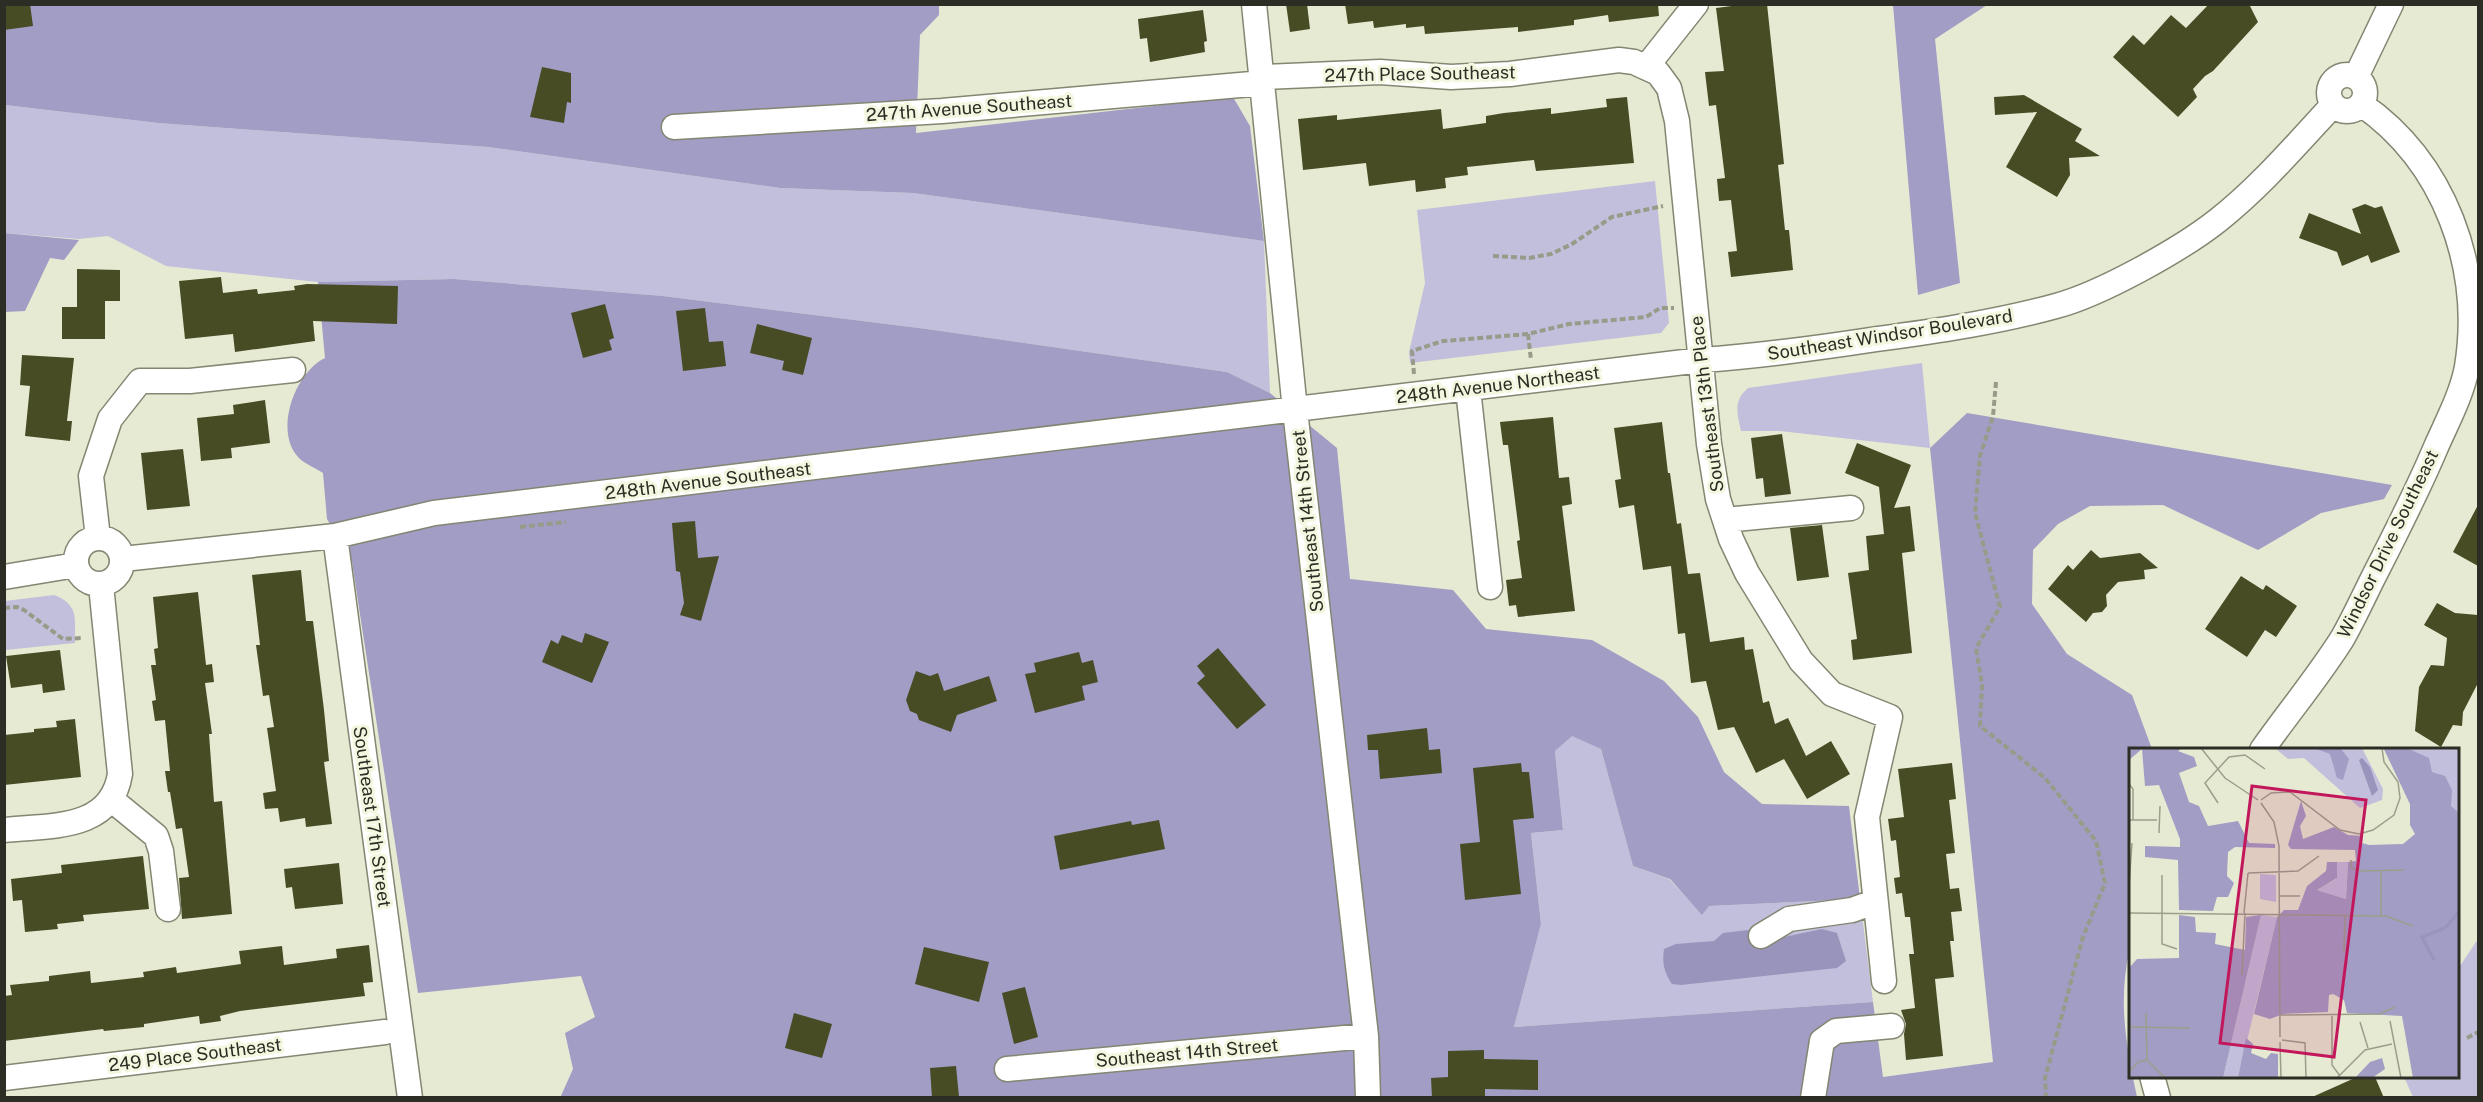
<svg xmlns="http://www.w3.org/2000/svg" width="2483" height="1102" viewBox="0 0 2483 1102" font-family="'Public Sans',sans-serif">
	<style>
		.green { fill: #c1bfdc }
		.forest { fill: #a19dc5 }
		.water { fill: #9894bc }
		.building { fill: #484c25 }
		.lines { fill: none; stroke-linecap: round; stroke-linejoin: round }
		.minor-casing { stroke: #838671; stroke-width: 27 }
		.path { stroke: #989b89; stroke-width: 4; stroke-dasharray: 6 3; stroke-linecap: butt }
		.minor { stroke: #fff; stroke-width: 24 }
		.labels { text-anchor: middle; stroke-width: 6; stroke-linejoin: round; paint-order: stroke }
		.street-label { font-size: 18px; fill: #2c2d24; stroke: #f4f7df }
		.inset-river { fill: none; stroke: #9894bc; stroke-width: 3 }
		.inset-road { fill: none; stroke: #9c9e8c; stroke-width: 1.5 }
		.view { fill: #c2185b; fill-opacity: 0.15; stroke: #c2185b; stroke-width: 3 }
		.inset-edge { fill: none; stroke: #2c2d24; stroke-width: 3 }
	</style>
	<rect width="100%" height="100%" fill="#e6ead2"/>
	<path class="green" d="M5,105L158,123L488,147L780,188L913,193L1264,241L1270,393L1227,372L927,329L663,296L454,279L318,282L166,266L108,236L79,239L5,233Z
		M1655,181L1669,323L1661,333L1410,363L1409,352L1425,283L1417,210Z
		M1922,363L1930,448L1780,431H1741C1737,413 1733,401 1748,388Z
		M54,595C81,605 74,622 75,643L5,650V601Z
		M1572,735L1601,749L1633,866L1669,879L1702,914L1709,906L1860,899L1873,1002L1514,1027L1541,924L1531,833L1563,830L1555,751Z
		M2478,939V1097H2413L2404,1077L2458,1076V969Z"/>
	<path class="forest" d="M5,5H939V15L920,35L916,133L1233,97L1250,126L1264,241L913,193L780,188L488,147L158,123L5,105Z
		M1893,5H1987L1935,39L1960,283L1918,295Z
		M4,233L79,240L64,260L50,258L25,311L5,312Z
		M454,279L663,296L927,329L1227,372L1270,393L1337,448L1350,579L1453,590L1486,629L1592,640L1664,681L1698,717L1724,772L1762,804L1849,806L1860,899L1709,906L1702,915L1670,879L1633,866L1601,749L1572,736L1555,751L1563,830L1531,833L1541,924L1514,1027L1873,1002L1883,1077L1993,1062L1930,448L1967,413L2392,485L2384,499L2321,513L2258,550L2163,505L2090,506L2058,524L2033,550L2032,604L2067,654L2132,695L2152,749L2130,750V949C2117,1001 2127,1049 2137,1097L560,1098L573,1069L565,1033L595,1017L581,976L418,993L352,562L327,519L323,473C316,468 305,464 299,458C273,432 295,372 325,358L318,282Z"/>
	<path class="water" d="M1757,929L1765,941L1822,929L1837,933L1846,961L1837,968L1681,985L1672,984C1664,972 1662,963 1664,949L1676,944L1714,941L1723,933Z"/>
	<path class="building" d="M4,4H30L33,26L4,30Z
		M1286,4H1307L1310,29L1290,32Z
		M1345,4H1658L1659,16L1609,22L1608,15L1574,20V25L1518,32V27L1425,34L1424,26L1406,28V24L1374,28L1373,21L1348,24Z
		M1747,4H1767L1784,164L1778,165L1785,230H1789L1793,270L1731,277L1728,252L1737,251L1731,200L1719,201L1717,179L1725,178L1716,105L1709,106L1705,72L1724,71L1716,8Z
		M2209,4H2249L2258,22L2213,71L2205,76L2193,89L2197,97L2178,117L2113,57L2133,35L2144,45L2171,15L2186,28Z
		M1203,10L1207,41L1204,42L1205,52L1150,62L1147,38L1140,39L1138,19Z
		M542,67L571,73V103L567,102L564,123L530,117Z
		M2024,95L2082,129L2075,141L2100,156L2069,158L2070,175L2057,197L2006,167L2037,112L1995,115L1994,97Z
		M1627,97L1634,163L1536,171L1534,160L1467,167L1468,175L1445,178L1446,188L1416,192L1415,180L1369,186L1366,163L1303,170L1298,119L1337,115V120L1441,109L1443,129L1486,123V116L1504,113L1551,108V114L1607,107L1606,99Z
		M2365,204L2375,208L2382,206L2400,252L2371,263L2368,255L2342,266L2337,252L2299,238L2309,213L2361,234L2352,209Z
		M77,269L120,270V301H105V339H62V307H77Z
		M221,277L223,293L257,289L258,294L295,290L294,286L307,284L398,286L397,324L313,321L315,341L235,352L233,334L185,339L179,281Z
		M605,304L614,338L609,340L612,350L583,358L571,313Z
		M705,308L709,342L723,341L726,366L683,371L676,311Z
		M757,324L812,338L803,375L782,370L784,361L750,353Z
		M22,355L74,358L67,421H72L70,441L25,436L30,386L20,385Z
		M265,400L270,443L231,448L232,458L201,461L197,418L234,414L233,405Z
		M1553,417L1559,478L1569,477L1572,504L1562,506L1575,611L1518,617L1516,605L1509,606L1506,580L1522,578L1517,541L1520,540L1508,445H1503L1500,422Z
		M1662,422L1668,473H1670L1677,524L1681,523L1688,574L1700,573L1710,642L1744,637L1745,650L1753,649L1763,703L1769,701L1775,724L1788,718L1806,756L1831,741L1850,774L1807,799L1784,759L1756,773L1734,727L1718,730L1706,681L1691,683L1685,633L1678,634L1671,566L1643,570L1634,505L1619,508L1615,480L1621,479L1614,428Z
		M1782,434L1791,494L1765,497L1763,478L1756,479L1751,438Z
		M1857,443L1911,465L1894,508L1910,506L1915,551L1902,553L1912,653L1853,660L1851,640L1857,639L1848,573L1869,570L1866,536L1884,534L1879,487L1845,473Z
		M183,449L190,506L147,510L141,453Z
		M2478,505V566L2453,552Z
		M695,521L698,558L719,556L701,621L680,615L684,603L680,572L676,571L672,523Z
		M1822,525L1829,577L1797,581L1790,528Z
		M2091,550L2100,558L2140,553L2158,568L2144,570L2145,579L2118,582L2106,595L2107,606L2102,612L2093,613L2086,622L2048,589L2068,565L2073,570Z
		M301,570L306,621H313L324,710L329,761L324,762L332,824L306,827L305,818L280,822L278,808L265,809L263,793L276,791L267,728L274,727L269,695L263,696L256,645H260L252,575Z
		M2241,576L2263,590L2266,585L2297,606L2276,637L2265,630L2247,657L2205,629Z
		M198,592L206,665L212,664L214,682L205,683L212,734H209L214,802L222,801L232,914L182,919L179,878L189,877L182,828L176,829L170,792H168L165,771H170L165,720L155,721L152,701L156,700L151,665H156L154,649L158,648L153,597Z
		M2437,603L2455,613L2478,615V683L2463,712L2462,726L2453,725L2441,747L2415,731L2419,687L2431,665L2444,666L2447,638L2424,625Z
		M585,633L609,642L592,683L542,662L551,640L558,644L562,635L582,643Z
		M1218,648L1266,705L1237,729L1197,683L1205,676L1197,666Z
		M60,650L65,690L43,693L42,684L11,688L6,656Z
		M1079,652L1082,663L1093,660L1098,682L1082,686L1085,700L1035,713L1025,674L1036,672L1034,663Z
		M916,671L930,676L938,673L944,691L989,676L997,701L957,715L951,732L919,720L917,714L910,711L906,700Z
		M75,719L81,777L4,785V735L34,732V729L57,727L56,721Z
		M1427,728L1429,750L1440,749L1442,773L1380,779L1378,750H1368L1367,735Z
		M1521,763L1522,772H1529L1534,818L1513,820L1521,894L1465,900L1460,844L1480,842L1473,768Z
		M1952,763L1956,799L1949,800L1955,853L1946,854L1950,889L1959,888L1962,911L1951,912L1954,941H1950L1954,977L1935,979L1943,1056L1906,1060L1904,1034L1906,1024L1901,1010L1915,1008L1909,954H1914L1910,917H1905L1902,893L1896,894L1894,878L1900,877L1896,840L1891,841L1888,819L1904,817L1898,769Z
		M1159,820L1165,849L1060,870L1054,836L1131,821L1132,825Z
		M143,856L149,909L83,915L84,921L57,924L58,929L25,932L22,900L13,901L11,879L62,873L61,865Z
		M339,863L343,904L295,909L292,887L286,888L284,869Z
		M369,945L373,982L363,983L365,996L240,1011L220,1016L221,1021L200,1024L199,1016L144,1024V1027L104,1031L103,1029L4,1041V996L12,995L10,985L49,981V976L90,971L91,983L144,977L143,972L176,967L177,973L241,964L239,951L282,946L284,965L337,958L336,949Z
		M924,947L989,962L979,1002L915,984Z
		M1025,987L1038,1037L1014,1044L1002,993Z
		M794,1013L832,1024L822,1058L785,1048Z
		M1484,1050V1059L1538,1060V1090L1485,1089V1098H1432L1431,1078L1448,1077V1051Z
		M956,1066L959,1097L932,1098L930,1068Z
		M2357,1077H2375L2384,1098H2310Z"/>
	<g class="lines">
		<defs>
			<path id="minor" d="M1254,4L1295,410L1366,1036L1368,1098
				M1647,66L1696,4
				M2329 93a18 18 0 1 1 36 0a18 18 0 1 1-36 0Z
				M1263,77L1380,72L1451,77L1510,74L1619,60L1634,62L1658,73L1669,88L1677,121L1709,444L1718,499L1731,539L1747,573L1801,661L1832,694L1890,717L1867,817L1884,981
				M2356,77L2391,4
				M674,127L942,111L1263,83
				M1468,389L1490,587
				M1725,520L1851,508
				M335,536L410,1098
				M76 561a23 23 0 1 1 46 0a23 23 0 1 1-46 0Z
				M98,538L91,476L110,419L140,381H190L293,370
				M123,559L335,536L434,513L1701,360C1760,356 1818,348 1877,339C1937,331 1998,322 2056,306C2101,294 2180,250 2217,221C2260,187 2295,146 2333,105
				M4,577L76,565
				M2262,750C2288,713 2318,677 2342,639C2353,620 2363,598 2373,578C2395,535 2417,492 2436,447C2447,422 2462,394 2467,367C2483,267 2445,162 2361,104
				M112,800L156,836L161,851L168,909
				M4,830C50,825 111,831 120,774L101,585
				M1761,936L1789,919L1852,910L1874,902
				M1007,1069L1366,1036
				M2152,1076L2158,1098
				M4,1078L385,1032
				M1813,1098L1822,1041L1836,1031L1892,1026"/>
		</defs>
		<use href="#minor" class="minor-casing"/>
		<path class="path" d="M1493,256L1529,258L1551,254L1572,244L1612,217L1663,206
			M1528,334L1531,360
			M1414,374L1412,351L1443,341L1528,334L1569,324L1646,317L1660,308H1674
			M1996,382L1993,416L1980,456L1975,513L2000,607L1976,648L1982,685L1980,726L2045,778L2096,841L2105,883L2083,937L2045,1078L2046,1098
			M520,527L566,522
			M4,608L17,607L24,610L63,639L82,638
			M2467,1038L2478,1032"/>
		<use href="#minor" class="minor"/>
	</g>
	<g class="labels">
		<g class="street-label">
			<text transform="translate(1420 74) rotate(-1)" y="6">247th Place Southeast</text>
			<text transform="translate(969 108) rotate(-4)" y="6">247th Avenue Southeast</text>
			<text transform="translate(1890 335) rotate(-9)" y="6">Southeast Windsor Boulevard</text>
			<text transform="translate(1498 385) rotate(-7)" y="6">248th Avenue Northeast</text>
			<text transform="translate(1707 404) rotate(-97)" y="6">Southeast 13th Place</text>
			<text transform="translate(708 481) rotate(-7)" y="6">248th Avenue Southeast</text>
			<text transform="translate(1308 521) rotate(-96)" y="6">Southeast 14th Street</text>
			<text transform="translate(2388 544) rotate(-64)" y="6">Windsor Drive Southeast</text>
			<text transform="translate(372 817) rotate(82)" y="6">Southeast 17th Street</text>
			<text transform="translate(1187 1053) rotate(-5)" y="6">Southeast 14th Street</text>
			<text transform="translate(195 1055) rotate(-7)" y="6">249 Place Southeast</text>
		</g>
	</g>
	<g transform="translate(2129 748)">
		<rect width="330" height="330" fill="#e6ead2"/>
		<path d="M146,0H233L254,41L253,52L231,60L175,10L159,11ZM330,0V103L281,77V56L255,1ZM208,114H219L217,151L188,142L207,131ZM131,126L147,127V154L131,151ZM132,167L148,169L109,330H94Z" fill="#c1bfdc"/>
		<path d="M0,0H53L49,3L65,9L68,18L50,25L60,54L70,58L79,78L109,73L120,95L146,96V100L106,99L99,104L98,128L105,135L99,149H88L84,163L50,162L49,112L16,109V98L51,99V91L30,37L16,38L13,1L0,12ZM185,0H211L220,11L214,32L208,30L201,6ZM255,1H280L300,10L303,24L316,28L323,42L322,58L330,65V330H284L273,268L218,265L215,252L204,246L200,247L199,264L154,266L141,271L125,266L148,169L155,162H169L178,138L197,123L198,114H208V130L188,142L217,151L219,114L227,113L226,102L162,101L159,97L172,53L177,68L171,78L174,91L205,79L219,87L234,88L233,95L240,97L274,96L286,86L281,77V56ZM50,167L66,169L67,184L87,185L86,196L116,202L117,169L132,167L94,330H0V220L8,211L50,210ZM117,290L124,296L122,305L137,311L142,305L149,306V330H109ZM253,310L256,321L243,330H226L241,314Z" fill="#a19dc5"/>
		<path d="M233,10L241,19L249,42L243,48L230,12Z" fill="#9894bc"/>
		<path class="inset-river" d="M305,212L293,189L316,180L330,164"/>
		<path class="inset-road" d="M72,0L96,30L129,52M0,36L4,41V72M132,52L142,45L161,44L211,82L230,86L244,82L265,67L271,50L269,34L255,14L253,0M89,55L76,35L100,9L116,7L136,21M132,55L145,74L150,98L151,289M0,72H28M30,85L31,58M222,112V120L234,123L275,122M252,124V168M119,125L169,123L190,108M33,127V196L48,201M0,137L3,95M150,148H171M0,165L257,168L284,178M115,165L119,125M215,204L216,167M113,227L116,165M17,265L18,312L36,330M151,267L251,266L266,259M203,268V317L211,328M261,273L272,330M231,274L239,300M0,279L61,280M153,292L176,295L177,330M151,294L152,330M0,324L9,314L18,312M208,330L236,302L263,296"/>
		<path class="view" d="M123,38L237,52L205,309L91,295Z"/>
		<rect width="330" height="330" class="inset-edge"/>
	</g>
	<rect width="2483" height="1102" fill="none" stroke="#2c2d24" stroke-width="12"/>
</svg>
